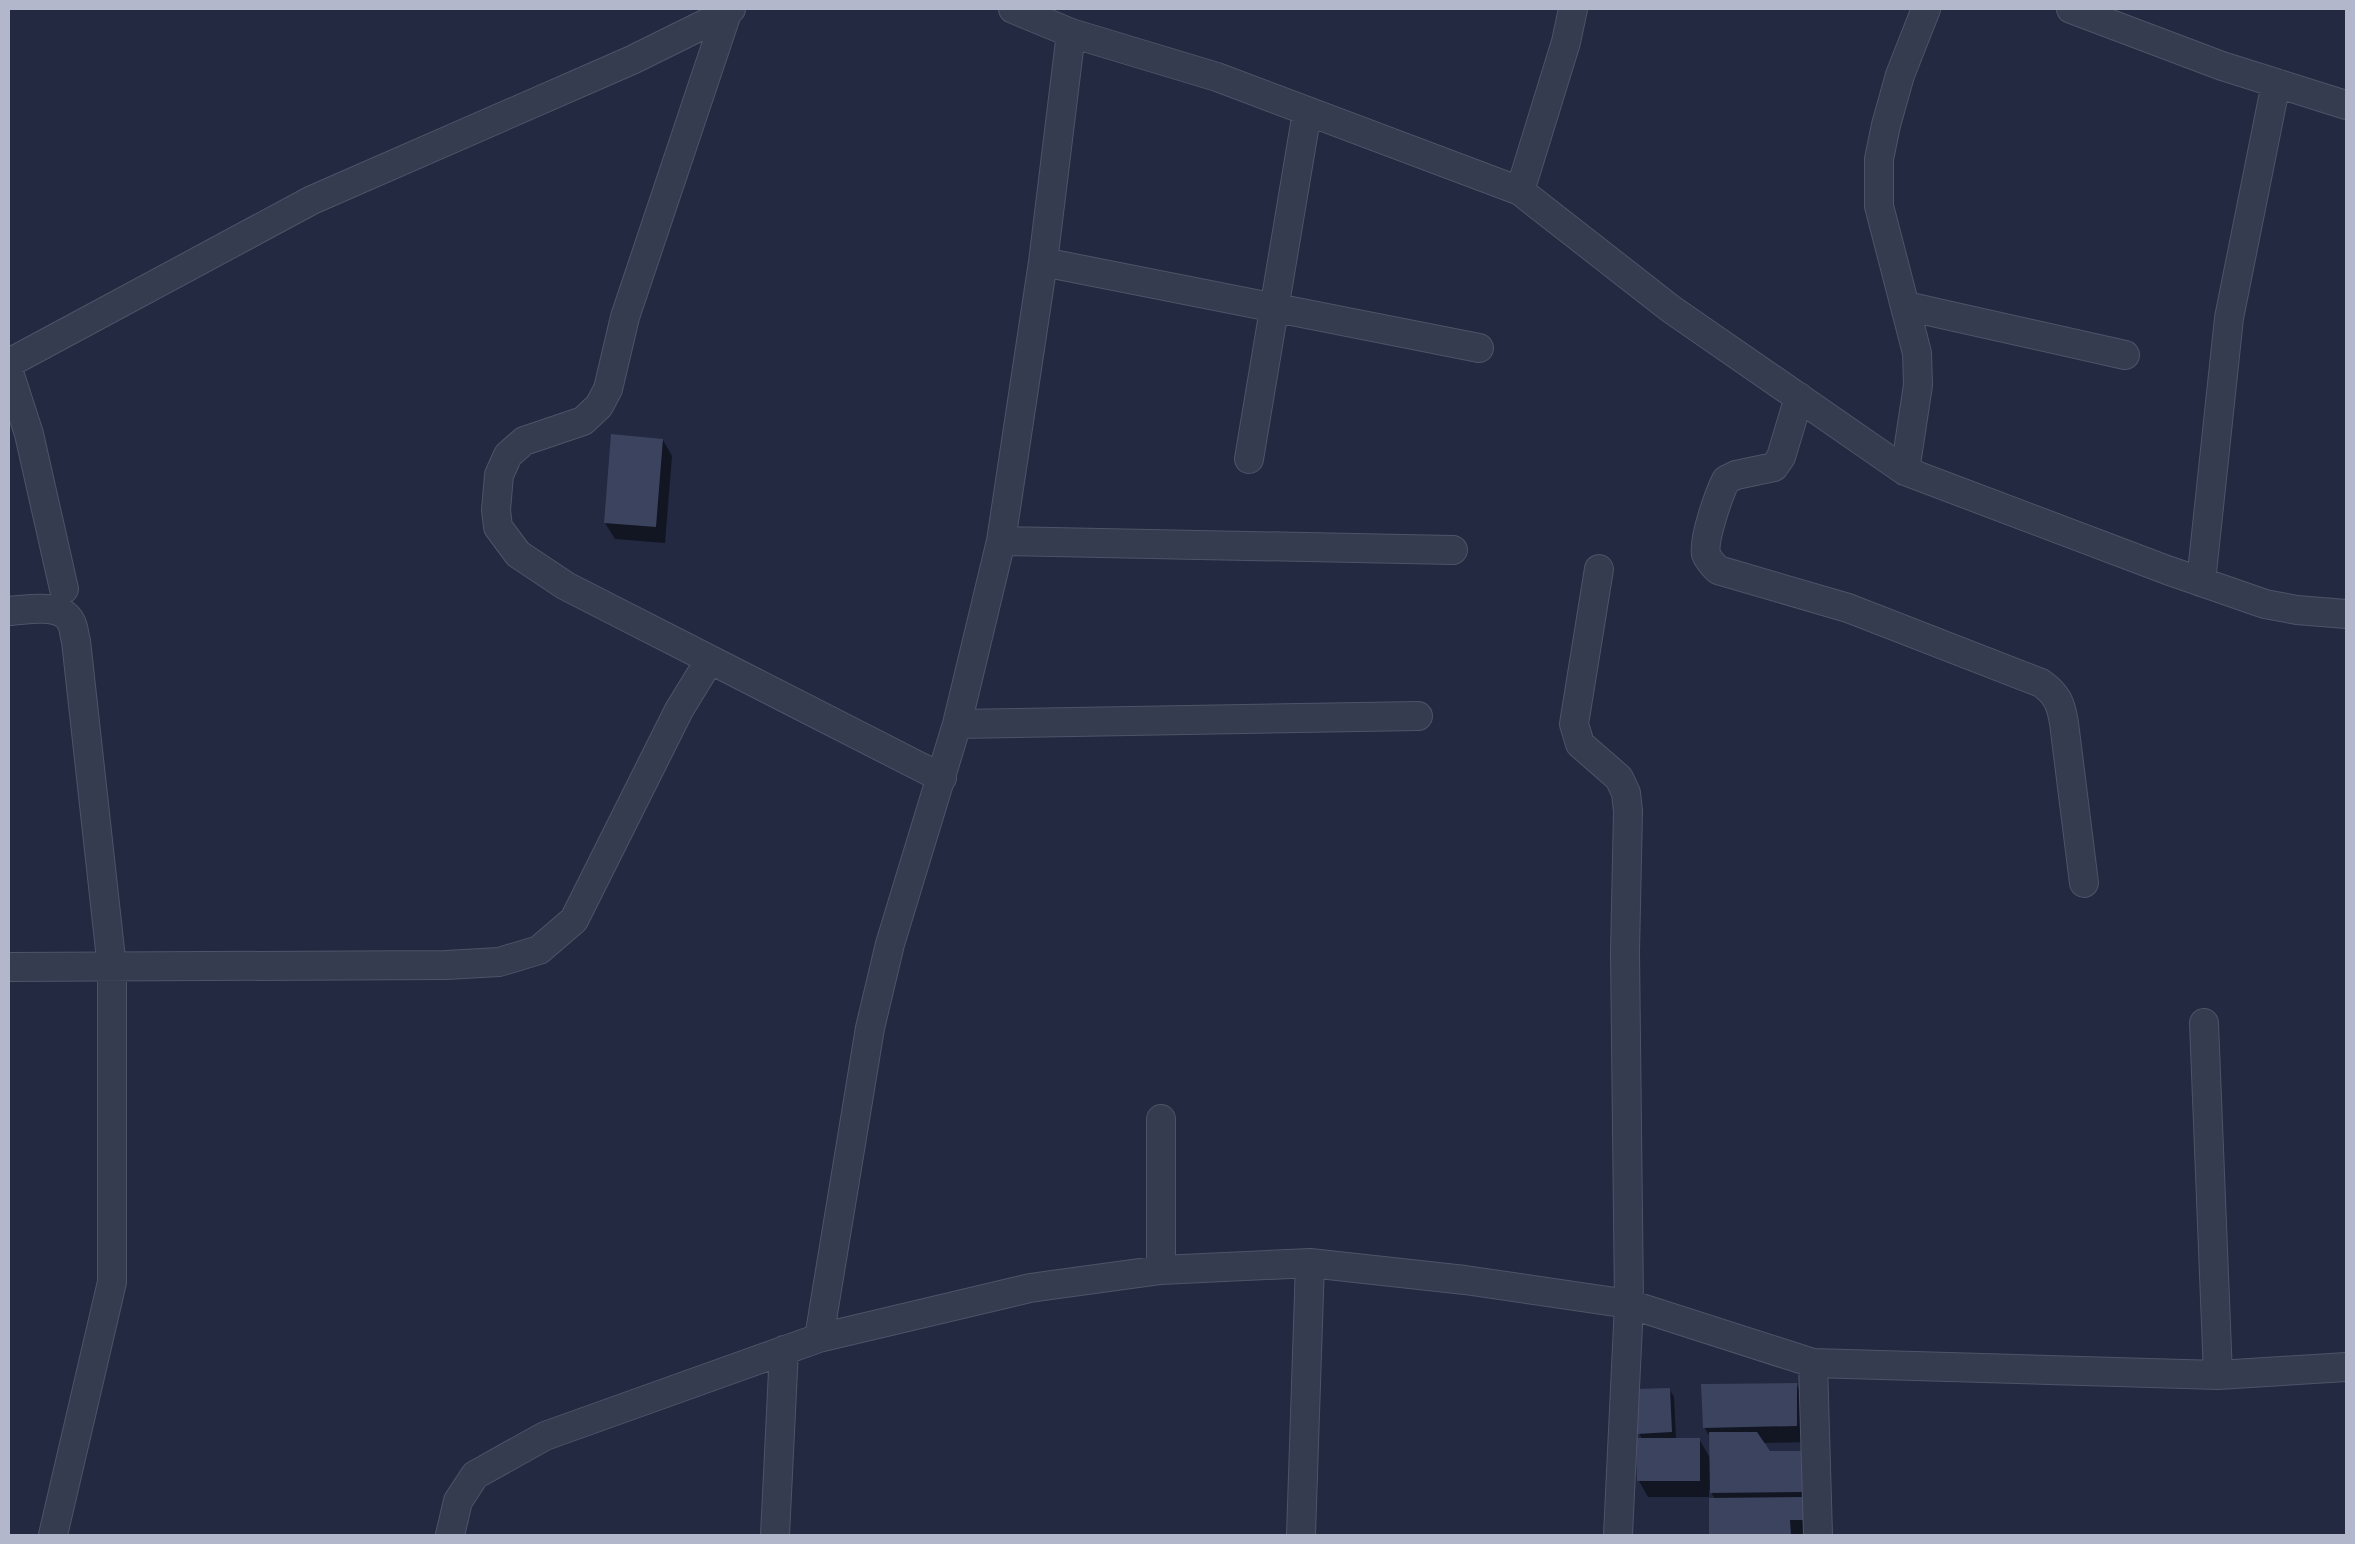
<svg xmlns="http://www.w3.org/2000/svg" width="2355" height="1544" viewBox="0 0 2355 1544" font-family="Inter,sans-serif">
	<style>
		.shadow { fill: #0007 }
		.building { fill: #3b435f }
		.lines { fill: none; stroke-linecap: round; stroke-linejoin: round }
		.minor-casing { stroke: #4e5468; stroke-width: 30 }
		.minor { stroke: #363c50; stroke-width: 28 }
	</style>
	<rect width="100%" height="100%" fill="#222941"/>
	<path class="shadow" d="M663,440L672,456L665,543L615,539L605,523Z
		M1796,1384L1806,1401V1442L1763,1443L1770,1452H1804L1815,1535H1711L1710,1499H1715L1709,1489V1497H1648L1639,1481L1637,1439H1642L1639,1433L1669,1389L1674,1397L1676,1439H1699L1710,1458V1437L1704,1427Z"/>
	<path class="building" d="M611,434L663,439L656,527L604,523Z
		M1797,1383V1426L1703,1428L1701,1384Z
		M1670,1388L1672,1432L1637,1434L1635,1389Z
		M1709,1432H1757L1770,1451H1804L1803,1492L1710,1493Z
		M1636,1438H1700V1481H1637Z
		M1805,1497L1806,1520H1790L1791,1535H1709V1498Z"/>
	<g class="lines">
		<defs>
			<path id="minor" d="M1013,9L1071,33L1217,77L1520,191L1671,309L1905,471L2167,570L2265,604L2297,610L2346,614
				M2071,9L2222,66L2346,105
				M727,13L625,317L608,389L599,406L583,421L524,441L508,455L499,475L496,510L498,527L518,554L566,586L942,778
				M1520,191L1566,42L1573,9
				M1043,262L1479,348
				M1906,306L2125,355
				M9,363L312,200L632,60L727,13L731,9
				M9,372L29,434L64,589
				M1799,397L1781,457L1774,467L1736,475L1726,480C1719,494 1703,539 1706,554C1708,560 1713,565 1718,570L1848,608L2041,683C2057,694 2061,704 2064,723L2084,883
				M1249,459L1307,112
				M1905,471L1918,385L1917,353L1879,206V159L1886,125L1900,75L1926,9
				M1001,541L1453,550
				M1599,569L1574,724L1580,744L1619,778L1626,793L1628,811L1625,952L1629,1304L1618,1535
				M2201,582L2229,318L2276,83
				M9,611C27,610 61,602 71,622C74,627 74,635 76,641L112,968V1282L53,1535
				M957,724L1418,716
				M9,967L446,965L499,962L539,950L574,920L679,710L709,661
				M2204,1023L2218,1375
				M1161,1119V1270
				M819,1338L870,1028L890,944L957,724L1001,541L1043,262L1071,33
				M1813,1363L1818,1535
				M450,1535L458,1501L475,1475L545,1436L819,1338L1030,1288L1161,1270L1310,1263L1465,1280L1629,1304L1813,1363L2218,1375L2346,1367
				M775,1535L784,1350
				M1301,1535L1310,1263"/>
		</defs>
		<use href="#minor" class="minor-casing"/>
		<use href="#minor" class="minor"/>
	</g>
	<rect width="2355" height="1544" fill="none" stroke="#b2b7cb" stroke-width="20"/>
</svg>
